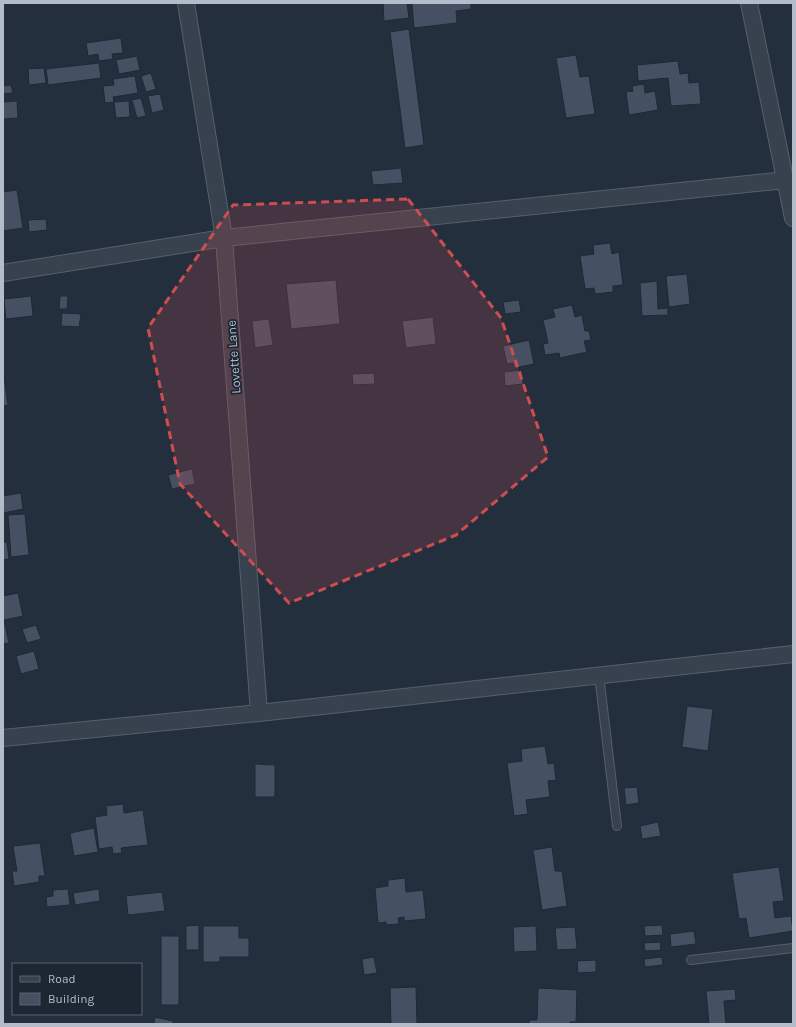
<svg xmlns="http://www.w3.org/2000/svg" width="796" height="1027" viewBox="0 0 796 1027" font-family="Karla,sans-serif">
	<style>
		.building { fill: #455162; stroke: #1f2835 }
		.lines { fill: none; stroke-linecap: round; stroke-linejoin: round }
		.service-casing { stroke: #565f6c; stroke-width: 10 }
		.minor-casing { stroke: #565f6c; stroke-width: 18 }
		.service { stroke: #38414e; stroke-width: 8 }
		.minor { stroke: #38414e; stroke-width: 16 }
		.marked { fill: #ce4d50; fill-opacity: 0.2; stroke: #ce4d50; stroke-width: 3; stroke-dasharray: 8 5; stroke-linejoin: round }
		.labels { text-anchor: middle; stroke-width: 3.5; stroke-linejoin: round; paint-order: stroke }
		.street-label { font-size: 13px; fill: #b4bcc9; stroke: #1d2633 }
	</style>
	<rect width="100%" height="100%" fill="#242f3e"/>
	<path class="building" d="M383,3H407L409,18L384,21Z
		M412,3H471V9L456,11L457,23L414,28Z
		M409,29L424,145L405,148L390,32Z
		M121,38L123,53L112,54L113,59L99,61L98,54L88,56L86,43Z
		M576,55L580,77L589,76L595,114L566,118L556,58Z
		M137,56L140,70L119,74L116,60Z
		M678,61L680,74L688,73L689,83L699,82L701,104L671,106L668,78L638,81L637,65Z
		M99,63L101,78L48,85L46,69Z
		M44,68L46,83L29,85L28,69Z
		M151,73L156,89L146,92L141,76Z
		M135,76L138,93L113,97L114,102L105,103L103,86L114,85L113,79Z
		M644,84L645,93L655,91L658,110L629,115L626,92L633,91L632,86Z
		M11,85L13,93L3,94V86Z
		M160,94L164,110L152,113L148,96Z
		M141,98L146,116L137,118L132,100Z
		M17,101L18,118L3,119V102Z
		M129,101L130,117L116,118L114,102Z
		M401,168L403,183L373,185L371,171Z
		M17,190L23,228L3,231V192Z
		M46,219L47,230L29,232L28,220Z
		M610,243L612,254L619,252L623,285L613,286V292L595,294L594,288L585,289L580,256L594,254L593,245Z
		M687,274L690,304L669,307L666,276Z
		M336,280L340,324L291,329L286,284Z
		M657,281L658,309L668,308V315L642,316L640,283Z
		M31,296L33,316L6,319L4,299Z
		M60,296H68L67,309H59Z
		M519,300L521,312L505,314L503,302Z
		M572,305L575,317L582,315L585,331H589L591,340L584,341L587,352L560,358L559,353L545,355L543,344L548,343L543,320L555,317L553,309Z
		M62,313L81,314L79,327L61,326Z
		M433,317L436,344L406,348L402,321Z
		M269,319L273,345L255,348L252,321Z
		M529,340L534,364L514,368L513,363L507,364L503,346Z
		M3,369L8,405L3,406Z
		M522,370L523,384L505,386L504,372Z
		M374,373L375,384L353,385L352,374Z
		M192,469L195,484L172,489L168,475Z
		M21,493L23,509L3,513V496Z
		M25,514L29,555L11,557L8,515Z
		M3,542H7L9,559L3,560Z
		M18,593L23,616L4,620L9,643L3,644V596Z
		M36,625L41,639L27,643L22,629Z
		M34,651L39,669L21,674L16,656Z
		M687,706L713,709L708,751L682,747Z
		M545,746L548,764L554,763L556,780L548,781L550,797L526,800L528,814L514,816L507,763L522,761L521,749Z
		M255,764L275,765V797H255Z
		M637,787L639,803L626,805L624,788Z
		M123,804L124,813L143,810L148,845L121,848L122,853L113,854L112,847L99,849L95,817L107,815L106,806Z
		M658,822L661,836L642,839L640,826Z
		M94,828L98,852L74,856L70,833Z
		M40,843L45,876H39V882L14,886L12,871H17L13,846Z
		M552,847L555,871H562L567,906L542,910L533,850Z
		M779,867L784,901L773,902L775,918L791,916L793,931L749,938L746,918L739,919L732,873Z
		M405,878L406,892L423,890L426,919L404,921V917L398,918L399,924L386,925V922L378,923L375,888L388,886V880Z
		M68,889L70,905L47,907L46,897L53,896V890Z
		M99,889L100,901L75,905L73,893Z
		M162,892L165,911L128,915L126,896Z
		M199,925V950H186V926Z
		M662,925L663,935L645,936L644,926Z
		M203,926H239V938H249V957H220V962H203Z
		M536,926L537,951L514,952L513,927Z
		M575,927L577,949L557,950L555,928Z
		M694,931L696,944L671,947L670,934Z
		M161,936H179V1005H161Z
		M660,942L661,950L645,951L644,943Z
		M374,957L377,973L364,975L362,959Z
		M662,957L663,965L645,967L644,959Z
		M596,960V972L578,973L577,961Z
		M416,987L417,1024H391L390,988Z
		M538,988L577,990L576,1022H570V1024H529V1020H537Z
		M735,989L736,1000L724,1001L726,1024H709L706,991Z
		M155,1017L173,1021V1024H154Z"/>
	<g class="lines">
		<defs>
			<path id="service" d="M599,675L617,826
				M691,960L793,948"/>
			<path id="minor" d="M186,3L224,238L259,713
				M749,3L793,218
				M3,273L224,238L786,180
				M3,738L259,713L793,654"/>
		</defs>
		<use href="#service" class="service-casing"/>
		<use href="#minor" class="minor-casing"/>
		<use href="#service" class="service"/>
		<use href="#minor" class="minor"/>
	</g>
	<path class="marked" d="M408,199L501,318L548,457L456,535L289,603L180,484L148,328L233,205Z"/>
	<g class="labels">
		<g class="street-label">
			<text transform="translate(233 357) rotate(-94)" y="5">Lovette Lane</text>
		</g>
	</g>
	<rect width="796" height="1027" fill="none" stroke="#b4bcc9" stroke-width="8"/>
	<rect x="12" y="963" width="130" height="52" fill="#1d2633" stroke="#59626f"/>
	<rect x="20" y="976" width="20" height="6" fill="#38414e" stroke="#59626f"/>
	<text x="48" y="983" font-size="12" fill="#b4bcc9">Road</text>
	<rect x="20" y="993" width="20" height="12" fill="#455162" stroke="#59626f"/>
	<text x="48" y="1003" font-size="12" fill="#b4bcc9">Building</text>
</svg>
